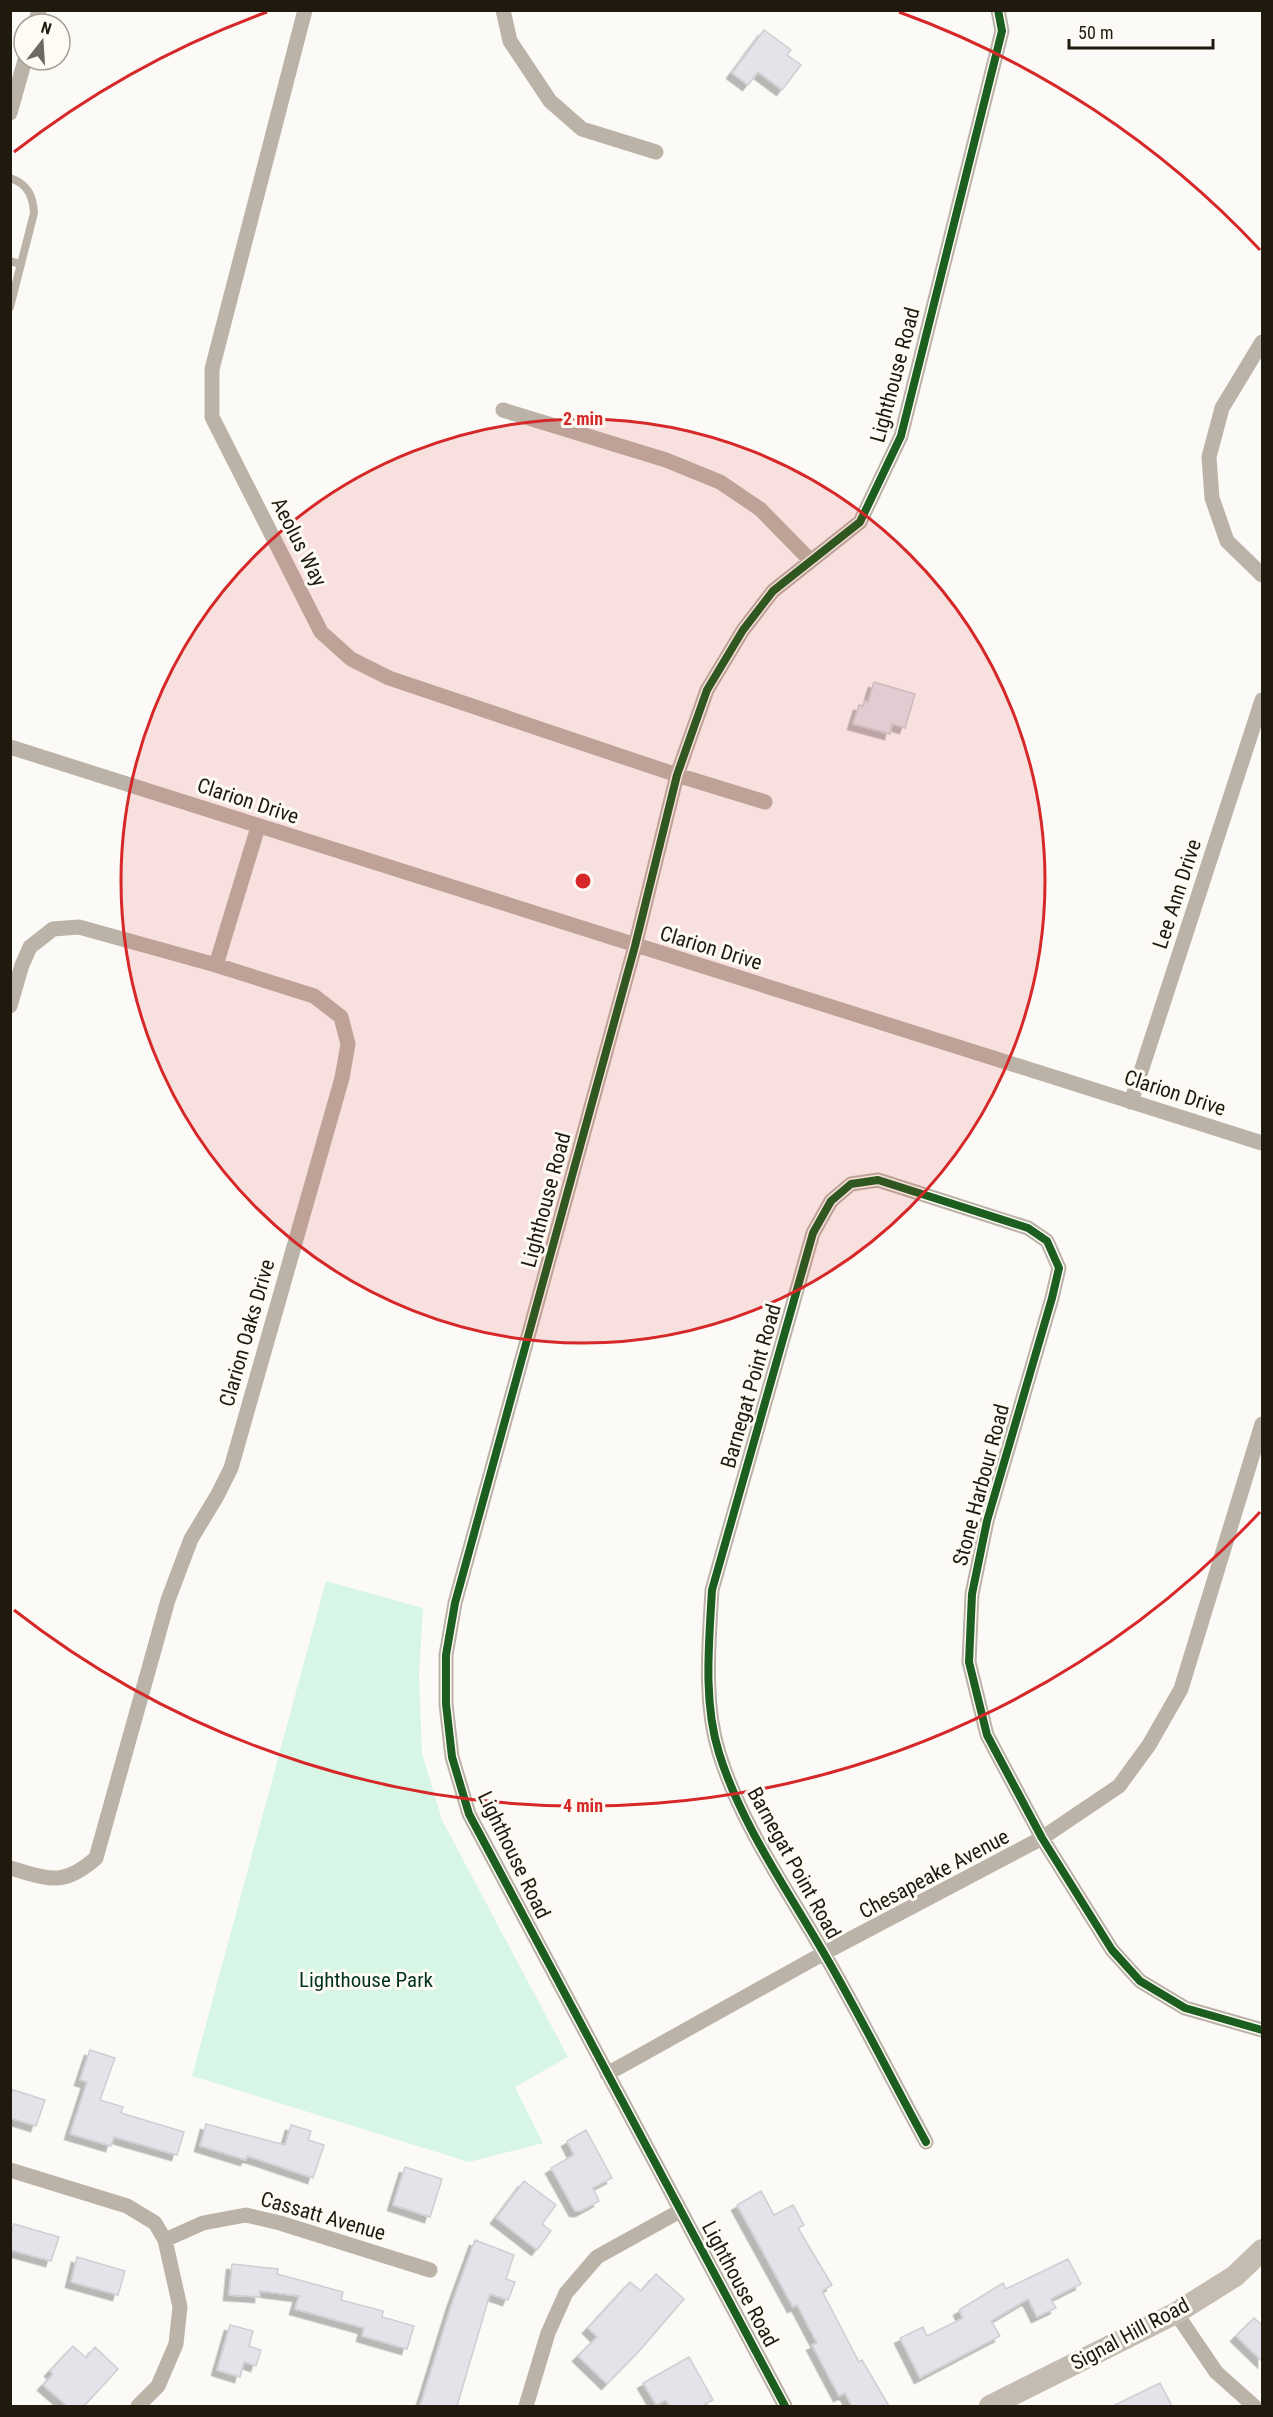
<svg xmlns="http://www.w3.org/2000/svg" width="1273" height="2417" viewBox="0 0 1273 2417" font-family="'Roboto Condensed',sans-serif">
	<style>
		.green { fill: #d7f6e5 }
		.building { fill: #e4e3e9; stroke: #cfced3; stroke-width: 1.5; filter: url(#shadow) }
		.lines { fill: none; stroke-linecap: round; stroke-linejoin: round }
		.lane { stroke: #bbb3a8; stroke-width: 8 }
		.street { stroke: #bbb3a8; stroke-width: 15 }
		.secondary { stroke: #c5bcb1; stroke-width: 22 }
		.cycleway-casing { stroke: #fefbf5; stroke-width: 11 }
		.cycleway { stroke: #1b5e20; stroke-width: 8 }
		.ring { fill: none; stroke: #d62828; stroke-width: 3 }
		.labels { text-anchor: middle; stroke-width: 6; stroke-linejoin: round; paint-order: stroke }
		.street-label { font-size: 21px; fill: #201a0e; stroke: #fefbf5 }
		.park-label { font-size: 21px; fill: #003220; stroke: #fefbf5 }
		.centre { fill: #d62828; stroke: #fefbf5; stroke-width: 3 }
		.ring-label { font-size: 18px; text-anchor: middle; font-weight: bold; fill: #d62828; stroke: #fefbf5; stroke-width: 6; stroke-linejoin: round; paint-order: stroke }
	</style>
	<defs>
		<filter id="shadow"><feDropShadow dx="-5.5" dy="5.5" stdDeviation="0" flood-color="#0004"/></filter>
	</defs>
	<rect width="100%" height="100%" fill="#fcfaf7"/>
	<path class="green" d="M326,1581L423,1608L419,1674L422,1753L442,1820L568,2057L515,2087L543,2143L469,2162L192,2076Z"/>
	<path class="building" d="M764,30L791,50L787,55L801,65L782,90L758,72L748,85L732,73Z
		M874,682L915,694L905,728L892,724L890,734L853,724L859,705L863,706L865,701L868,702Z
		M90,2050L115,2058L100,2100L123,2107L121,2113L184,2132L177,2155L114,2137L111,2146L70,2134L87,2082L80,2080Z
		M10,2089L45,2100L36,2126L10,2118Z
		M206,2124L285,2145L291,2125L311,2131L308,2140L324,2145L313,2178L247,2156L246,2160L200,2146Z
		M586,2130L612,2178L593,2188L599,2201L581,2211H575L551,2168L574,2155L567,2141Z
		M405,2167L442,2179L430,2217L393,2205Z
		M524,2181L556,2205L542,2224L551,2231L537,2250L496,2218Z
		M761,2191L774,2215L793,2205L804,2225L798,2228L832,2285L822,2291L859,2362L862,2360L889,2406H852L845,2393L839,2396L812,2345L817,2343L797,2305L793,2307L737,2205Z
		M14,2224L59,2237L51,2261L10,2250V2237Z
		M475,2240L514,2255L506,2279L515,2282L508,2300L490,2294L457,2406H420L452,2303Z
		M77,2257L125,2271L118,2295L71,2282Z
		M1068,2259L1081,2284L1051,2299L1056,2308L1037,2317L1028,2299L991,2321L1000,2336L920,2378L900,2338L923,2327L927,2336L963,2318L959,2310L1003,2283L1006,2289Z
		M232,2264L278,2269L277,2274L343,2292L341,2300L383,2311L382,2317L414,2326L407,2349L362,2336L364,2328L295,2309L299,2296L260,2291V2297L229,2295Z
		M656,2274L684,2299L641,2349L607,2384L578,2356L597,2337L588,2328L630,2282L641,2291Z
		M1254,2318L1263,2326V2362L1236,2336Z
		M230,2325L253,2331L249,2346L261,2350L256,2366L244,2362L240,2377L217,2370Z
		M73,2346L86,2358L95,2347L118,2369L84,2406H67L43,2385L53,2374L50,2371Z
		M689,2357L713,2400L702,2406H670L666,2400L656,2405L643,2383Z
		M1160,2383L1172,2406H1113Z"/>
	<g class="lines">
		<path class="lane" d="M10,178C28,184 33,196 34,213L10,307
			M10,261L20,264"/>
		<path class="street" d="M305,10L212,369V417L321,632L351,659L389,678L677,775L765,802
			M503,10L510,41L550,101L582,129L656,152
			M35,24L39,10
			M10,113L25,60
			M1262,342L1222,408L1209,457L1212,498L1227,541L1262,575
			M503,410L666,460L720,482L760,509L810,560
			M10,747L1262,1143
			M216,965L258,827
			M10,1006L22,965L30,947L53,929L79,927L216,965L314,996L341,1017L348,1044L342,1078L231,1468L217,1496L191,1539L168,1600L96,1858C63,1887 50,1879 10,1868
			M1131,1102L1262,700
			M607,2074L824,1953L1042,1838L1119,1786L1149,1745L1181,1689L1262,1424
			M926,2142C891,2078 859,2013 822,1950C785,1886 741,1824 719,1753C703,1702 709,1643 712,1590L813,1233L831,1201L851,1184L878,1180L1028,1228L1047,1241L1059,1268L1052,1298L987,1521L972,1594L969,1662L987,1735L1042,1838L1112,1950L1140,1981L1185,2008L1262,2030
			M10,2170L127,2206L155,2223L165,2240L180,2307L176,2344L158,2386L138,2406
			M165,2240L203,2223L246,2215L280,2223L430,2270
			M1176,2313L1216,2372L1254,2406
			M526,2406L548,2333L566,2293L597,2257L680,2211
			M785,2406L469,1814L452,1757L446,1704V1655L455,1603L635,946L677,775L707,690L743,630L773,591L860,522L901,436L1002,31L998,10"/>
		<path class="secondary" d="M990,2406L1176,2313L1235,2276L1262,2250"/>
		<defs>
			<path id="cycleway" d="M926,2142C891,2078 859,2013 822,1950C785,1886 741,1824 719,1753C703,1702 709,1643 712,1590L813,1233L831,1201L851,1184L878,1180L1028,1228L1047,1241L1059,1268L1052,1298L987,1521L972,1594L969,1662L987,1735L1042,1838L1112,1950L1140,1981L1185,2008L1262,2030
				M785,2406L469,1814L452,1757L446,1704V1655L455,1603L635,946L677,775L707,690L743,630L773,591L860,522L901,436L1002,31L998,10"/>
		</defs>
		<use href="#cycleway" class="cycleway-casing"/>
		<use href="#cycleway" class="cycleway"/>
	</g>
	<circle cx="583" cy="881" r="462" fill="#d62828" fill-opacity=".12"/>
	<g class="ring">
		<circle cx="583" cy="881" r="462"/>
		<path d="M1260 1512A925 925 0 0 1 14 1610M14 152A925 925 0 0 1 267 12M899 12A925 925 0 0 1 1260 250"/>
	</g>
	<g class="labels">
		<g class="street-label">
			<text transform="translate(895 375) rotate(-75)" y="7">Lighthouse Road</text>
			<text transform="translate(299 542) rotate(63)" y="7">Aeolus Way</text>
			<text transform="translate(248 801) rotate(18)" y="7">Clarion Drive</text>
			<text transform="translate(1177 894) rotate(-72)" y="7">Lee Ann Drive</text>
			<text transform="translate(711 948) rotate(17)" y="7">Clarion Drive</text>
			<text transform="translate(1175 1093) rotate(18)" y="7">Clarion Drive</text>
			<text transform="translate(546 1200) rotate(-75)" y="7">Lighthouse Road</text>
			<text transform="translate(247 1333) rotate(-74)" y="7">Clarion Oaks Drive</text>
			<text transform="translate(751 1386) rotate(-74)" y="7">Barnegat Point Road</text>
			<text transform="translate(981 1485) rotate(-75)" y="7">Stone Harbour Road</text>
			<text transform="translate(514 1855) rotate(64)" y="7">Lighthouse Road</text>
			<text transform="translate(794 1863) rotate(61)" y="7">Barnegat Point Road</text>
			<text transform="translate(934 1874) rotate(-28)" y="7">Chesapeake Avenue</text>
			<text transform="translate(323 2216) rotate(16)" y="7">Cassatt Avenue</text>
			<text transform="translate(740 2284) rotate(62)" y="7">Lighthouse Road</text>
			<text transform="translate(1130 2334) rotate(-28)" y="7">Signal Hill Road</text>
		</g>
		<g class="park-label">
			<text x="366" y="1987">Lighthouse Park</text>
		</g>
	</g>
	<circle cx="583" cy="881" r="9" class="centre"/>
	<g class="ring-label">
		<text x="583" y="425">2 min</text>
		<text x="583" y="1812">4 min</text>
	</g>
	<rect width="1273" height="2417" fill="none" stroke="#201a0e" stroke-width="24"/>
	<g transform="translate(42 42) rotate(17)"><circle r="28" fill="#fefbf5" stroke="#a5a199" stroke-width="1.5"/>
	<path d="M0-4.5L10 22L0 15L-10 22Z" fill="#6d6860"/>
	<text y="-9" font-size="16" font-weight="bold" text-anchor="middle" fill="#201a0e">N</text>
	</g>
	<path d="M1069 39v9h144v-9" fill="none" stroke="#201a0e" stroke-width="3"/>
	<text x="1078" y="39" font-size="18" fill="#201a0e" stroke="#fefbf5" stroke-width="4.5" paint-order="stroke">50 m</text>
</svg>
